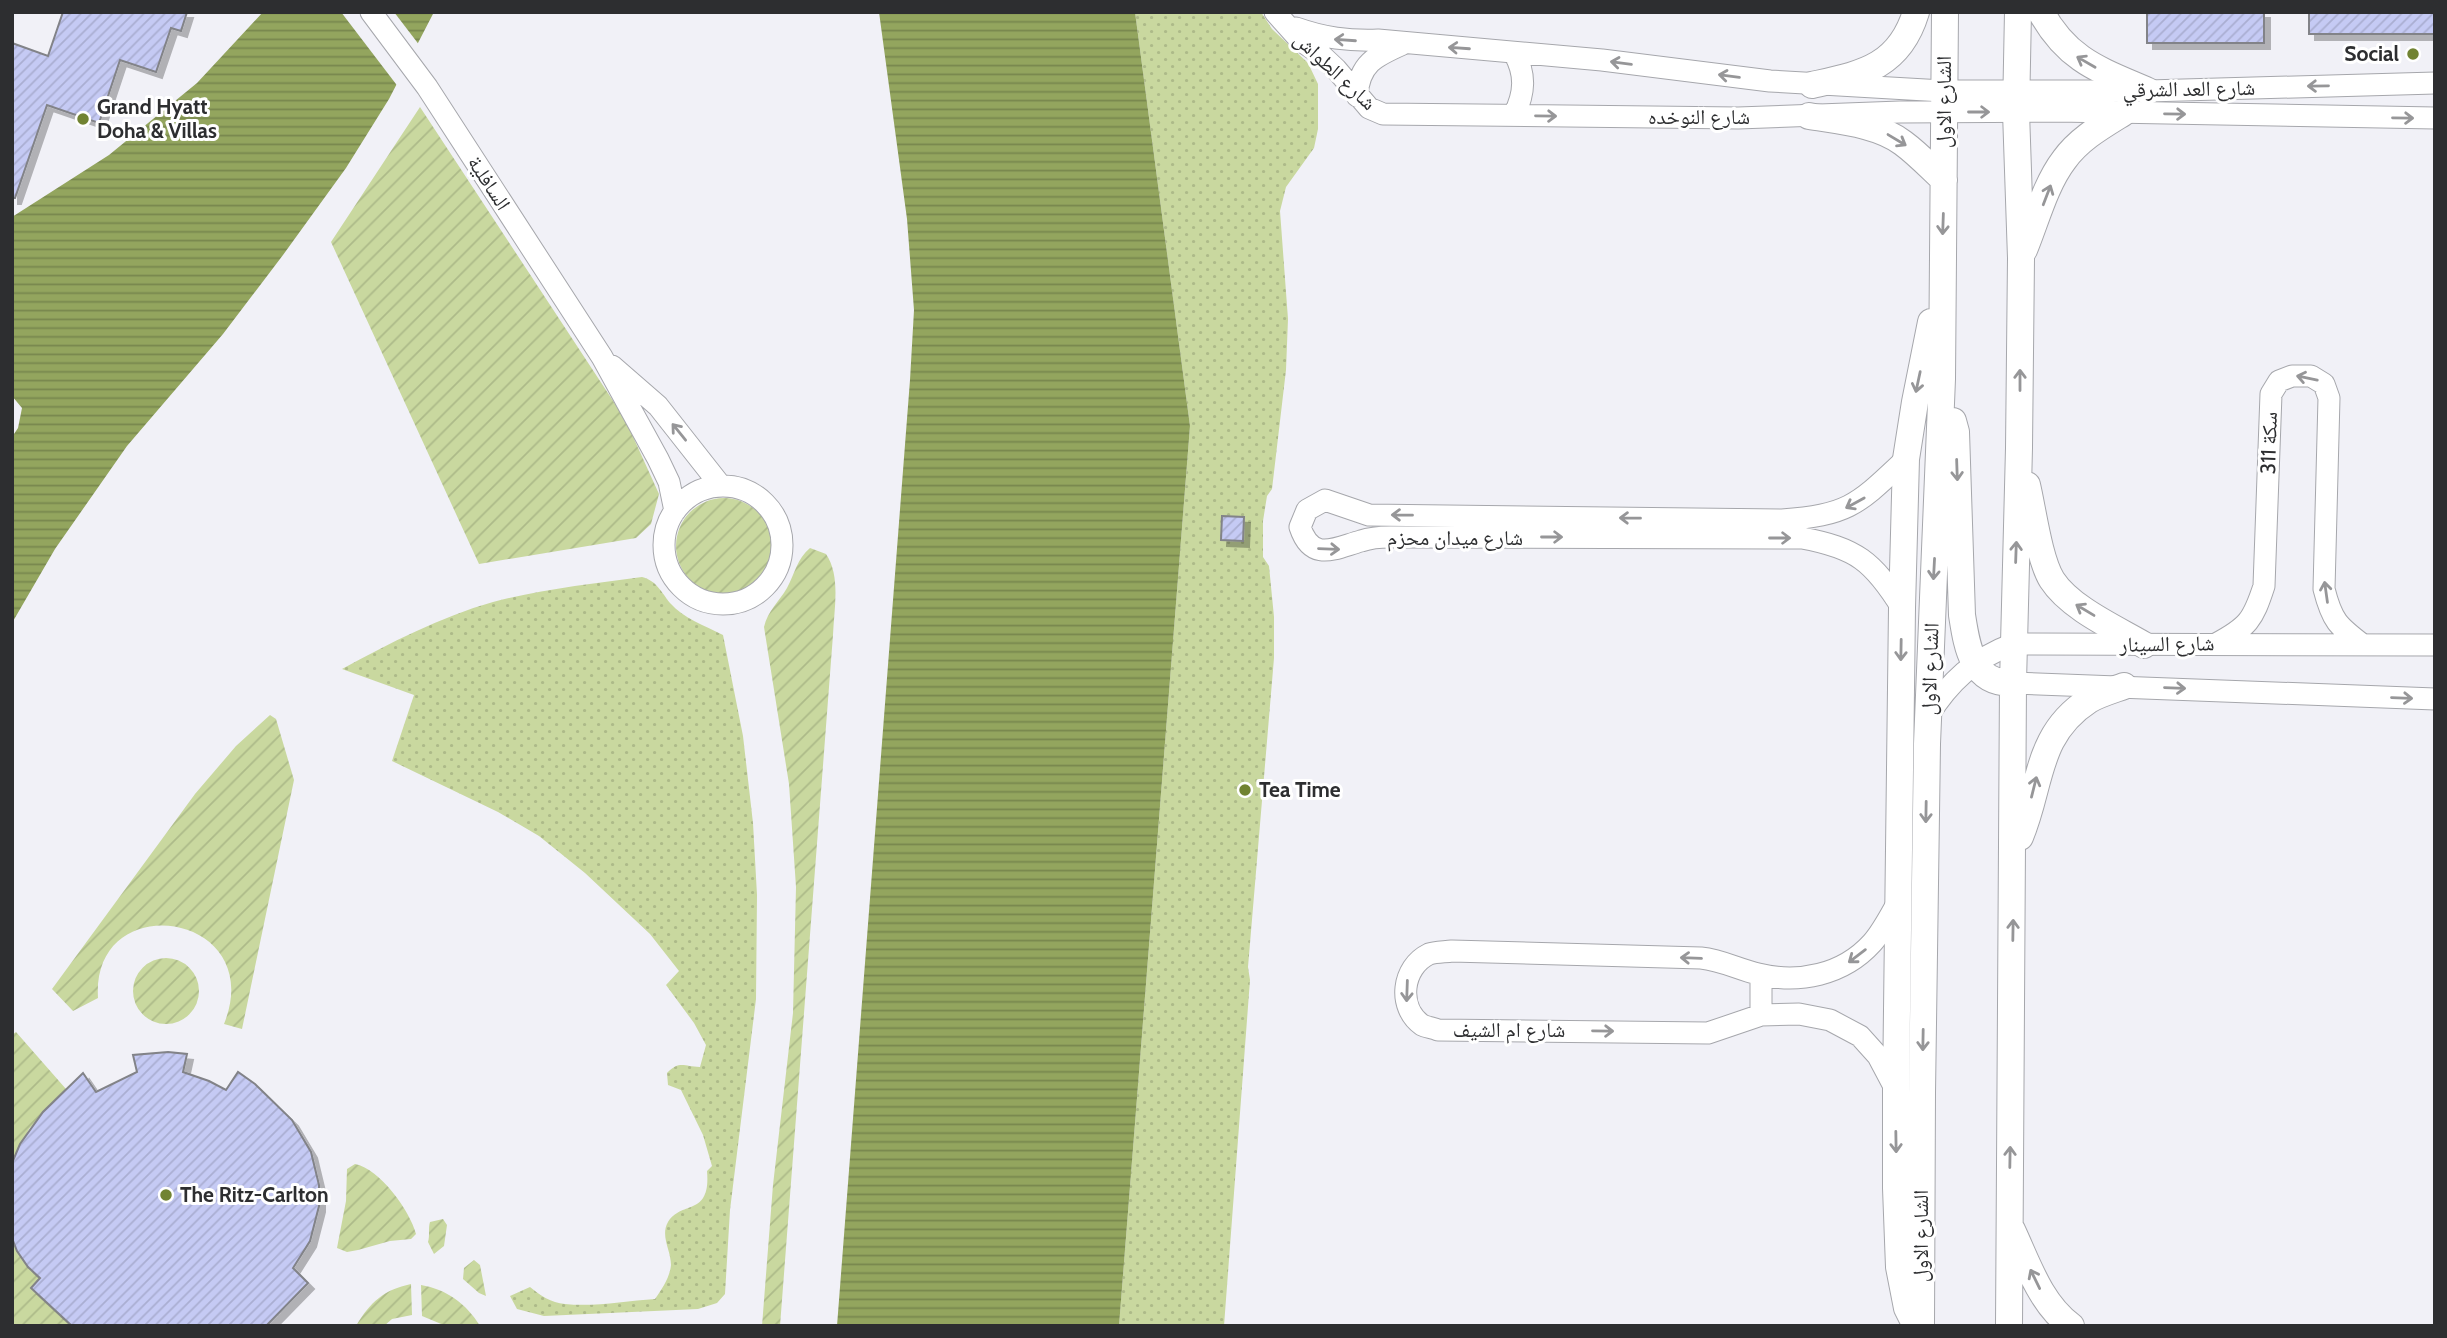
<svg xmlns="http://www.w3.org/2000/svg" width="2447" height="1338" viewBox="0 0 2447 1338" font-family="Cabin,'Noto Naskh Arabic',sans-serif">
	<style>
		.grass { fill: url(#grass-dots) }
		.garden { fill: url(#garden-furrows) }
		.water { fill: url(#water-rules) }
		.pier { fill: #f1f1f7 }
		.building { fill: url(#building-hatch); stroke: #828388; stroke-width: 2; filter: url(#shadow) }
		.lines { fill: none; stroke-linecap: round; stroke-linejoin: round }
		.minor-casing { stroke: #a6a7ac; stroke-width: 23 }
		.major-casing { stroke: #a6a7ac; stroke-width: 28 }
		.minor { stroke: #fff; stroke-width: 21 }
		.major { stroke: #fff; stroke-width: 26 }
		.oneway { stroke: #969698 }
		.poi-dot { fill: #718332; stroke: #fff; stroke-width: 2.5 }
		.labels { text-anchor: middle; stroke-width: 6; stroke-linejoin: round; paint-order: stroke }
		.poi-label { font-size: 21px; font-weight: bold; fill: #2d2e30; stroke: #fff; text-anchor: start }
		.street-label { font-size: 21px; fill: #2d2e30; stroke: #fff }
	</style>
	<defs>
		<pattern id="grass-dots" width="8" height="8" patternUnits="userSpaceOnUse" patternTransform="scale(1.75)"><rect width="8" height="8" fill="#c9d89f"/><path d="M2 2h.1M6 6h.1" fill="none" stroke="#adba89" stroke-width="1.8" stroke-linecap="round"/></pattern>
		<pattern id="garden-furrows" width="10" height="10" patternUnits="userSpaceOnUse" patternTransform="scale(1.75)"><rect width="10" height="10" fill="#c9d89f"/><path d="M-1 1l2-2M0 10L10 0M9 11l2-2" fill="none" stroke="#adba89"/></pattern>
		<pattern id="water-rules" width="6" height="5" patternUnits="userSpaceOnUse" patternTransform="scale(1.75)"><rect width="6" height="5" fill="#93a55e"/><path d="M0 2.5h6" fill="none" stroke="#78874e"/></pattern>
		<pattern id="building-hatch" width="6" height="6" patternUnits="userSpaceOnUse" patternTransform="scale(1.75)"><rect width="6" height="6" fill="#c5caf4"/><path d="M-1 1l2-2M0 6l6-6M5 7l2-2" fill="none" stroke="#aaaed2"/></pattern>
		<filter id="shadow"><feDropShadow dx="6" dy="6" stdDeviation="0" flood-color="#0004"/></filter>
	</defs>
	<rect width="100%" height="100%" fill="#f1f1f7"/>
	<path class="grass" d="M1135,12H1261L1272,29L1308,63L1318,84V129L1314,148L1286,187L1280,211L1288,319L1286,370L1272,489L1267,496L1263,521V557L1269,566L1274,617V658L1248,967L1250,980L1224,1326H1119L1190,426Z
		M642,577C657,581 661,592 670,603C684,619 704,625 723,635L743,736L753,823L757,895L756,999L730,1210L725,1294L717,1303L698,1309L544,1316L517,1309L510,1296L530,1287C540,1295 551,1303 565,1304C594,1307 626,1301 655,1299C662,1289 670,1277 671,1265C671,1250 660,1236 668,1222C682,1200 711,1217 707,1171L712,1166L703,1135L681,1090L668,1085L667,1073C680,1060 684,1067 700,1067L706,1045L694,1023L666,985L679,971L650,934L585,873L539,836L498,812L392,761L414,695L342,669C390,643 440,617 493,602C542,589 592,584 642,577Z"/>
	<path class="garden" d="M420,107L625,419L659,494L651,524L636,538L479,564L331,242Z
		M676 546a48 48 0 1 1 96 0a48 48 0 1 1-96 0Z
		M810,548L826,554C841,576 834,609 833,635L780,1326H762L773,1185L793,1013L796,887L789,784L764,627C768,610 779,602 787,588C795,573 797,559 810,548Z
		M270,715L276,719L294,780L242,1029L224,1024C269,912 91,885 98,998L73,1011L52,989L195,794L236,746Z
		M133 991a33 33 0 1 1 66 0a33 33 0 1 1-66 0Z
		M16,1032L66,1089L29,1129L12,1163V1035Z
		M355,1164C380,1169 410,1211 416,1234L411,1239L390,1241L358,1250L347,1252L337,1248L346,1201L347,1169Z
		M443,1219L447,1225L444,1246L434,1254L428,1242C430,1235 428,1228 430,1222Z
		M12,1238L40,1278L32,1287L72,1326H12Z
		M474,1260L480,1265L486,1296L479,1293L463,1279L464,1268Z
		M411,1284L412,1315L392,1319L384,1326H356C371,1301 384,1290 411,1284Z
		M421,1285C446,1289 467,1304 480,1326H446L422,1316Z"/>
	<path class="water" d="M263,12H434L389,99L346,168L283,255L223,334L127,446L55,549L12,623V437L18,428L22,408L12,396V217L109,155L197,83Z
		M879,12H1135L1190,426L1119,1326H837L910,380L914,310L907,219Z"/>
	<path class="pier" d="M341,12H394L420,46L399,88Z"/>
	<path class="building" d="M63,12H187L181,31L171,28L156,72L120,60L99,123L47,105L15,198H12V43L48,56Z
		M2147,12H2264V43H2147Z
		M2309,12H2435V34H2309Z
		M1222,516L1244,517L1243,541L1221,540Z
		M168,1052L187,1054L183,1072L209,1081L226,1090L238,1072L255,1084L292,1120L311,1152L319,1185V1206L310,1241L293,1268L308,1283L266,1326H72L31,1288L40,1278L28,1267L17,1251L12,1238V1163L20,1144L43,1112L83,1073L96,1092L137,1072L133,1055Z"/>
	<g class="lines">
		<defs>
			<path id="minor" d="M371,12L427,87L602,357L658,459L669,482L675,511
				M1275,12L1300,40L1319,53L1336,69L1369,108L1383,114L1738,118L1900,112L2058,111L2435,118
				M1296,28C1324,38 1348,41 1378,40L1602,60L1770,81L1943,91H2148L2435,83
				M1357,96C1359,63 1376,56 1403,44
				M1514,115C1525,93 1526,74 1514,53
				M612,366L658,406L721,486
				M664 545a59 59 0 1 1 118 0a59 59 0 1 1-118 0Z
				M1902,608C1873,561 1856,548 1802,538L1390,537C1380,537 1370,538 1361,541C1335,548 1312,563 1300,527L1307,510L1325,500L1369,515L1782,520C1850,515 1858,504 1906,459
				M2216,644C2248,627 2253,620 2264,586L2271,394L2279,381L2292,376H2311L2324,384L2329,398L2324,589C2332,621 2338,626 2363,645
				M2013,683L2435,699
				M1928,716C1949,682 1975,658 2013,644L2435,645
				M1761,1015V975
				M1896,1090L1878,1056L1860,1036L1830,1020L1799,1014L1761,1015L1708,1033L1438,1030C1433,1028 1426,1027 1422,1025C1397,1007 1402,967 1429,954C1435,952 1445,952 1452,951L1701,958C1721,960 1738,969 1758,974C1799,984 1843,975 1872,943C1882,932 1890,916 1898,902"/>
			<path id="major" d="M2041,12C2068,61 2100,70 2148,91
				M1812,85C1861,74 1899,68 1916,12
				M1809,116C1839,121 1878,124 1903,143C1918,154 1931,168 1944,180
				M2024,250C2036,221 2045,185 2064,160C2079,139 2102,126 2123,113
				M1953,421L1956,432L1962,615C1967,647 1972,684 2013,683
				M2027,485C2033,510 2039,559 2052,580C2070,608 2115,628 2144,645
				M2020,837C2042,785 2035,735 2089,700C2099,694 2113,690 2124,686
				M2012,1230C2028,1264 2040,1303 2071,1326
				M1912,1318L1907,1308L1899,1267L1896,1188V1090L1902,608L1906,459L1915,402L1931,322
				M1921,1326L1922,1093L1927,744L1942,379L1945,12
				M2009,1326L2013,683L2019,448L2021,258L2016,112L2018,12"/>
		</defs>
		<use href="#minor" class="minor-casing"/>
		<use href="#major" class="major-casing"/>
		<use href="#minor" class="minor"/>
		<use href="#major" class="major"/>
	</g>
	<defs><path id="oneway-shaft" d="M-6 0H5M1.5-3L5.5 0L1.5 3" fill="none" stroke-width="1.6" stroke-linecap="round" stroke-linejoin="round" transform="scale(1.75)"/></defs>
	<g class="oneway">
		<use href="#oneway-shaft" transform="translate(1345 40) rotate(-176)"/>
		<use href="#oneway-shaft" transform="translate(1459 48) rotate(-176)"/>
		<use href="#oneway-shaft" transform="translate(2086 62) rotate(-150)"/>
		<use href="#oneway-shaft" transform="translate(1621 63) rotate(-173)"/>
		<use href="#oneway-shaft" transform="translate(1729 76) rotate(-173)"/>
		<use href="#oneway-shaft" transform="translate(2318 86) rotate(179)"/>
		<use href="#oneway-shaft" transform="translate(1979 112)"/>
		<use href="#oneway-shaft" transform="translate(2175 114) rotate(1)"/>
		<use href="#oneway-shaft" transform="translate(1546 116) rotate(1)"/>
		<use href="#oneway-shaft" transform="translate(2403 118) rotate(1)"/>
		<use href="#oneway-shaft" transform="translate(1897 140) rotate(31)"/>
		<use href="#oneway-shaft" transform="translate(2047 195) rotate(-69)"/>
		<use href="#oneway-shaft" transform="translate(1943 224) rotate(92)"/>
		<use href="#oneway-shaft" transform="translate(2307 378) rotate(-168)"/>
		<use href="#oneway-shaft" transform="translate(2020 380) rotate(-90)"/>
		<use href="#oneway-shaft" transform="translate(1918 382) rotate(102)"/>
		<use href="#oneway-shaft" transform="translate(679 432) rotate(-129)"/>
		<use href="#oneway-shaft" transform="translate(1957 470) rotate(88)"/>
		<use href="#oneway-shaft" transform="translate(1855 503) rotate(151)"/>
		<use href="#oneway-shaft" transform="translate(1402 515) rotate(-179)"/>
		<use href="#oneway-shaft" transform="translate(1630 518) rotate(-179)"/>
		<use href="#oneway-shaft" transform="translate(1552 537)"/>
		<use href="#oneway-shaft" transform="translate(1780 538)"/>
		<use href="#oneway-shaft" transform="translate(1329 549) rotate(2)"/>
		<use href="#oneway-shaft" transform="translate(2016 552) rotate(-88)"/>
		<use href="#oneway-shaft" transform="translate(1934 569) rotate(93)"/>
		<use href="#oneway-shaft" transform="translate(2326 592) rotate(-98)"/>
		<use href="#oneway-shaft" transform="translate(2085 610) rotate(-149)"/>
		<use href="#oneway-shaft" transform="translate(1901 650) rotate(91)"/>
		<use href="#oneway-shaft" transform="translate(2175 688) rotate(2)"/>
		<use href="#oneway-shaft" transform="translate(2402 698) rotate(2)"/>
		<use href="#oneway-shaft" transform="translate(2034 787) rotate(-76)"/>
		<use href="#oneway-shaft" transform="translate(1926 812) rotate(91)"/>
		<use href="#oneway-shaft" transform="translate(2013 930) rotate(-89)"/>
		<use href="#oneway-shaft" transform="translate(1857 956) rotate(143)"/>
		<use href="#oneway-shaft" transform="translate(1691 958) rotate(-178)"/>
		<use href="#oneway-shaft" transform="translate(1407 991) rotate(92)"/>
		<use href="#oneway-shaft" transform="translate(1603 1031) rotate(1)"/>
		<use href="#oneway-shaft" transform="translate(1923 1040) rotate(91)"/>
		<use href="#oneway-shaft" transform="translate(1896 1142) rotate(89)"/>
		<use href="#oneway-shaft" transform="translate(2010 1157) rotate(-89)"/>
		<use href="#oneway-shaft" transform="translate(2035 1279) rotate(-116)"/>
	</g>
	<g class="poi-dot">
		<circle cx="2413" cy="54" r="7"/>
		<circle cx="83" cy="119" r="7"/>
		<circle cx="1245" cy="790" r="7"/>
		<circle cx="166" cy="1195" r="7"/>
	</g>
	<g class="labels">
		<g class="poi-label">
			<text x="2399" y="61" text-anchor="end">Social</text>
			<text x="97" y="114">Grand Hyatt<tspan x="97" dy="24">Doha &amp; Villas</tspan></text>
			<text x="1259" y="797">Tea Time</text>
			<text x="180" y="1202">The Ritz-Carlton</text>
		</g>
		<g class="street-label">
			<text transform="translate(1335 71) rotate(43)" y="7">شارع الطواش</text>
			<text transform="translate(2189 89) rotate(-1)" y="7">شارع العد الشرقي</text>
			<text transform="translate(1944 102) rotate(-90)" y="7">الشارع الاول</text>
			<text x="1699" y="124">شارع النوخده</text>
			<text transform="translate(489 183) rotate(57)" y="7">السافلية</text>
			<text transform="translate(2269 443) rotate(-88)" y="7">سكة 311</text>
			<text x="1455" y="545">شارع ميدان محزم</text>
			<text transform="translate(2167 644) rotate(-1)" y="7">شارع السينار</text>
			<text transform="translate(1930 669) rotate(-88)" y="7">الشارع الاول</text>
			<text x="1509" y="1037">شارع ام الشيف</text>
			<text transform="translate(1921 1236) rotate(-90)" y="7">الشارع الاول</text>
		</g>
	</g>
	<rect width="2447" height="1338" fill="none" stroke="#2d2e30" stroke-width="28"/>
</svg>
